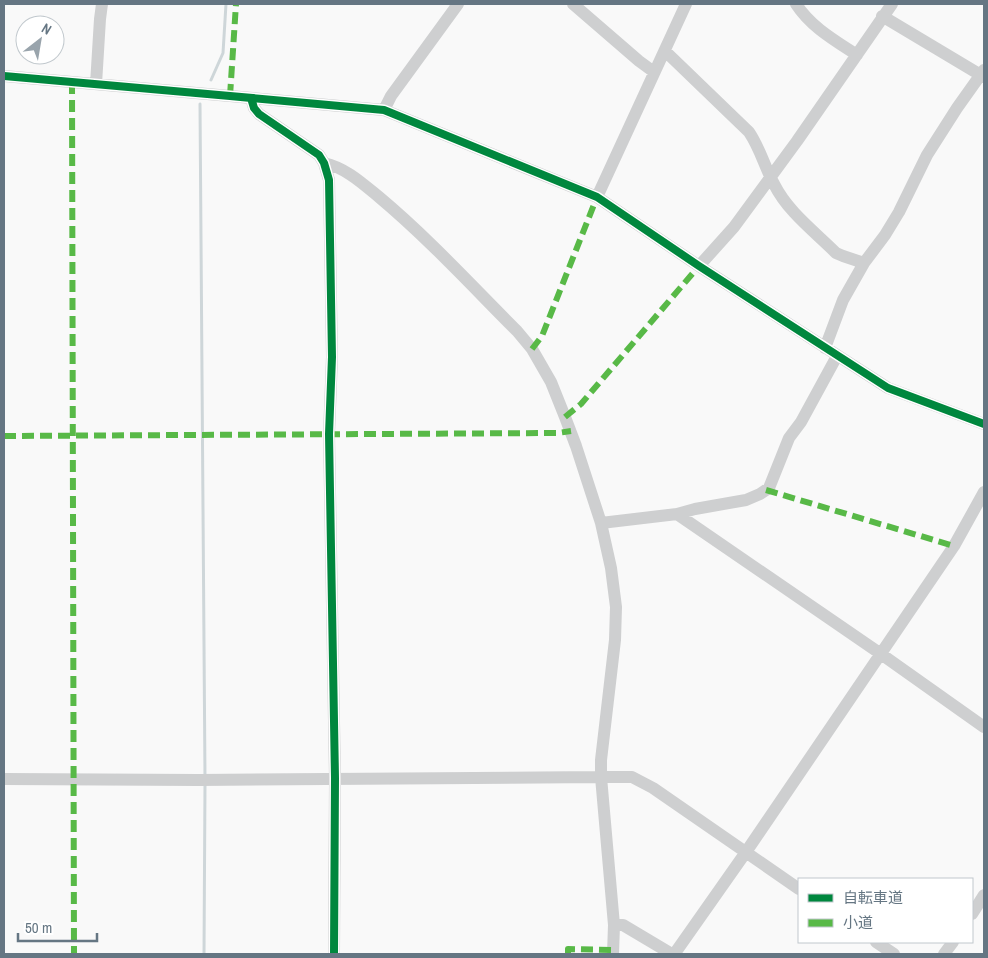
<svg xmlns="http://www.w3.org/2000/svg" width="988" height="958" viewBox="0 0 988 958" font-family="'Archivo Narrow','Noto Sans JP',sans-serif">
	<style>
		.lines { fill: none; stroke-linecap: round; stroke-linejoin: round }
		.stream { stroke: #ced6d9; stroke-width: 3 }
		.minor { stroke: #cecfd0; stroke-width: 12 }
		.quiet { stroke: #58b947; stroke-width: 6; stroke-dasharray: 12 6; stroke-linecap: butt }
		.cycleway-casing { stroke: #fff; stroke-width: 11 }
		.cycleway { stroke: #00873e; stroke-width: 8 }
	</style>
	<rect width="100%" height="100%" fill="#f9f9f9"/>
	<g class="lines">
		<path class="stream" d="M211,80L223,53L226,4
			M200,104L205,778
			M204,954L205,784"/>
		<path class="minor" d="M573,4L639,61L654,72
			M796,4C811,27 834,40 857,55
			M882,16L984,77
			M665,51L749,132C761,150 764,166 774,184C788,212 814,231 836,253L843,256L864,263
			M4,76L230,96L384,110L597,197L699,266L888,388L984,424
			M96,84L100,19L102,4
			M251,98L254,108L259,114L319,155L324,163L329,180L332,357L329,434L335,778L334,954
			M384,110L391,96L458,4
			M324,163C346,168 362,183 379,197C428,238 472,286 517,331L532,349L551,382L565,417L576,446L601,523L611,568L616,607L615,640L601,760V777L614,925L613,954
			M597,197L686,4
			M699,266L734,227L797,141L892,4
			M825,348L843,300L864,263L885,235L899,212L927,155L957,108L984,70
			M677,514L881,654L984,727
			M601,523L677,514L695,509L746,500L760,494L769,488L789,438L801,422L837,356
			M4,779L199,780L601,777H632L653,788L799,889
			M972,914L984,895
			M614,925H623L670,953H675L746,852L954,546L984,492
			M876,942L894,954
			M944,954L953,942"/>
		<path class="quiet" d="M72,82L74,954
			M230,96L236,4
			M532,349L542,336L597,197
			M565,417L581,404L699,266
			M4,436L558,433L571,431
			M766,490L954,546
			M568,954V949L613,950"/>
		<defs>
			<path id="cycleway" d="M4,76L230,96L384,110L597,197L699,266L888,388L984,424
				M251,98L254,108L259,114L319,155L324,163L329,180L332,357L329,434L335,778L334,954"/>
		</defs>
		<use href="#cycleway" class="cycleway-casing"/>
		<use href="#cycleway" class="cycleway"/>
	</g>
	<rect width="988" height="958" fill="none" stroke="#657683" stroke-width="10"/>
	<rect x="798" y="878" width="175" height="65" fill="#ffffff" stroke="#c1c8cd"/>
	<rect x="808" y="894" width="25" height="8" fill="#00873e" stroke="#c1c8cd"/>
	<text x="843" y="903" font-size="15" fill="#657683">自転車道</text>
	<rect x="808" y="919" width="25" height="8" fill="#58b947" stroke="#c1c8cd"/>
	<text x="843" y="928" font-size="15" fill="#657683">小道</text>
	<g transform="translate(40 40) rotate(31)"><circle r="24" fill="#ffffff" stroke="#c1c8cd"/>
	<path d="M0-4L9 19L0 12L-9 19Z" fill="#99a4ac"/>
	<text y="-8" font-size="14" font-weight="bold" text-anchor="middle" fill="#657683">N</text>
	</g>
	<path d="M18 933v8h79v-8" fill="none" stroke="#657683" stroke-width="2.5"/>
	<text x="25" y="933" font-size="15" fill="#657683" stroke="#ffffff" stroke-width="4" paint-order="stroke">50 m</text>
</svg>
